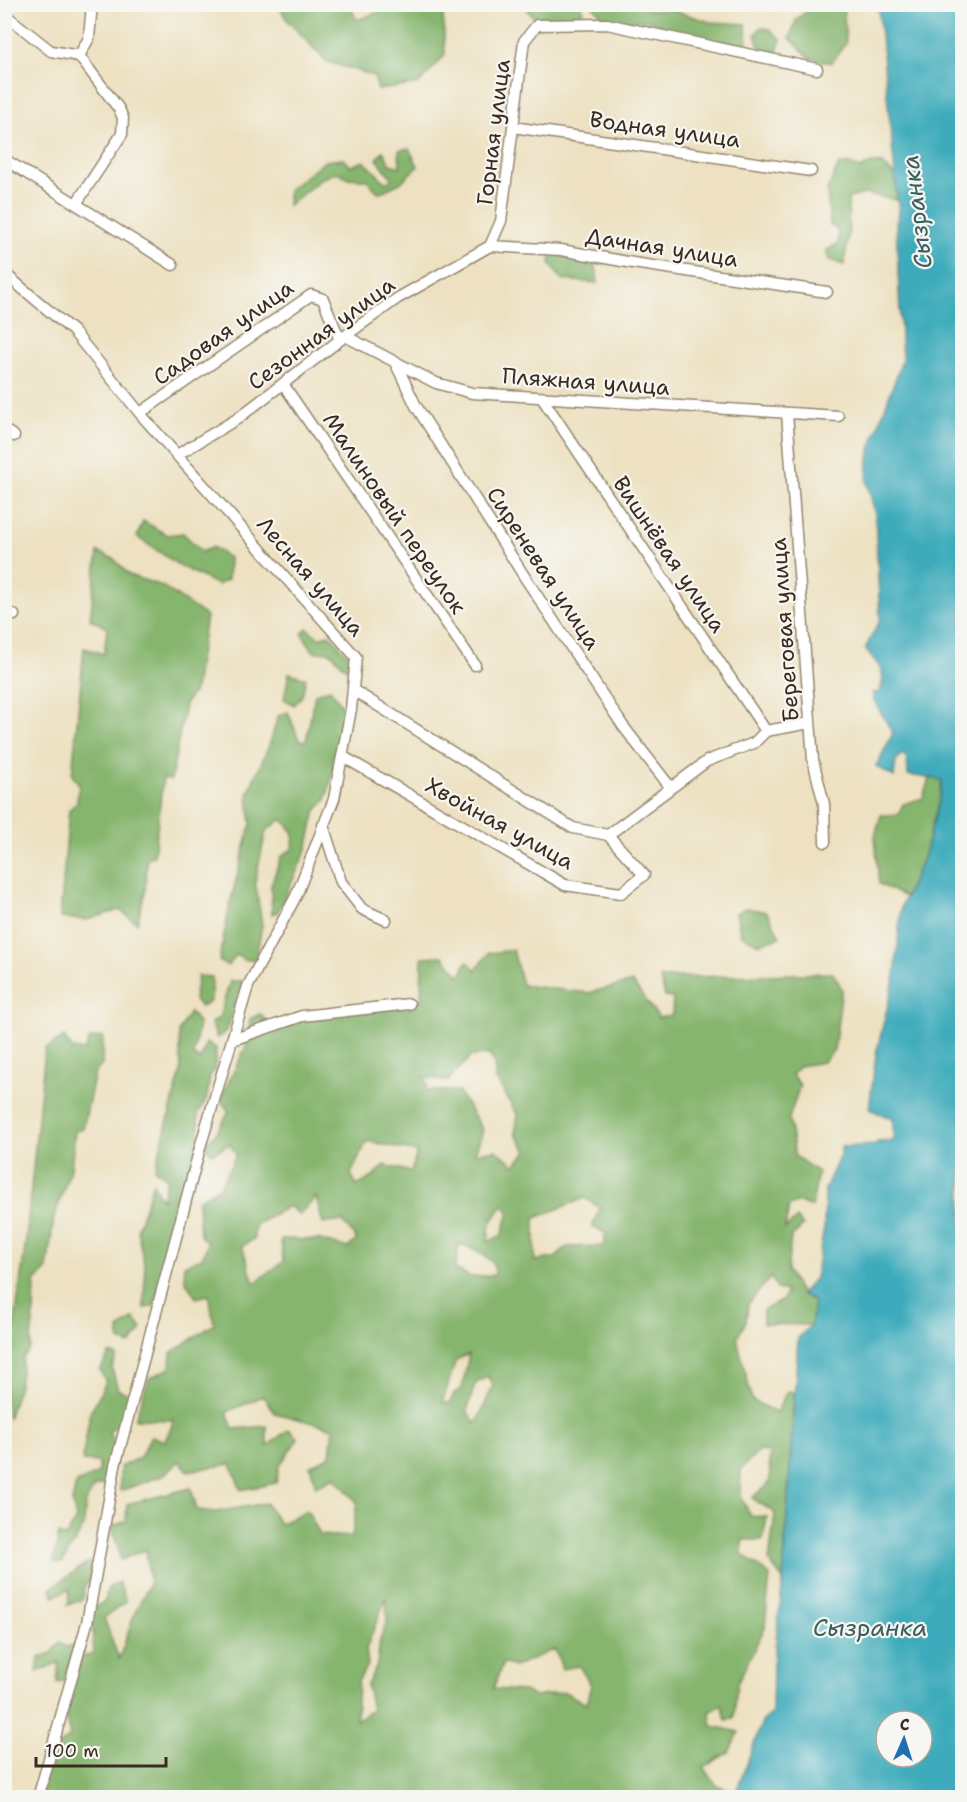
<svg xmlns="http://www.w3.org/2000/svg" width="967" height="1802" viewBox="0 0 967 1802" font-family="'Shantell Sans',sans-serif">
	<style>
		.forest { fill: #86b56e; stroke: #607046; stroke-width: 1.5; fill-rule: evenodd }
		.water { fill: #3dabbb; stroke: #3c6a6c; stroke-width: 1.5; fill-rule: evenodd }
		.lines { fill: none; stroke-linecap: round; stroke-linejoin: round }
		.minor-casing { stroke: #948670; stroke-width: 13 }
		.minor { stroke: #fff; stroke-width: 10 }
		.labels { text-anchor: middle; stroke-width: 4.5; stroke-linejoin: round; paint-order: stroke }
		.street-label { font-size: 22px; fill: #3b2a1e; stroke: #f6f6f2 }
		.water-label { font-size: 24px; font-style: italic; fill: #3c5e5d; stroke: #f6f6f2 }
	</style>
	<rect width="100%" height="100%" fill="#f6f6f2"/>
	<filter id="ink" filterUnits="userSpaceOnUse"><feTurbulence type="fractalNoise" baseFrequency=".0167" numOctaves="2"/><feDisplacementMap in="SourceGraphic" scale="12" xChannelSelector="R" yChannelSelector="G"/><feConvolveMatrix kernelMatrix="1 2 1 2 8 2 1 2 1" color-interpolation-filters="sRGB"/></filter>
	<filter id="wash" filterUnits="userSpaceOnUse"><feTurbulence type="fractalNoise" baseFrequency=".008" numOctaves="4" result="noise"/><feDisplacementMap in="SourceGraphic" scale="24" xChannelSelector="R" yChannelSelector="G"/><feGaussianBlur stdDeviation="1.35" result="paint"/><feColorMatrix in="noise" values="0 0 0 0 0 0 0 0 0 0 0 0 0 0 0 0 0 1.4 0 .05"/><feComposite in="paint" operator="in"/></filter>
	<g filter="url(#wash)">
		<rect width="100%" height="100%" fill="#ede1c1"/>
		<path class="forest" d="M591,4L641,5L647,10H672L710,22L746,24L747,43L726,46L670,33L651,20L609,23Z
			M278,5H349L357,20L397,5H429L443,12L445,55L419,84L378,90L374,76L326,61L287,20Z
			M524,5H581L583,12L570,21L533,17Z
			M814,5H843L846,43L831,63L810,58L790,38L796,20Z
			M761,27L769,29L781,39L777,52L759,47L755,35Z
			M409,148L418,166L400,183L379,193L367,180L349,178L337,172L321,179L288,206V190L325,161L343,159L351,166L364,161L386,183L392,178L377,159L383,151L390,164L400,167L399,150Z
			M871,163L883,164L895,176L897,200L865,194L848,198L849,230L844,265L829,260L826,251L838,243V230L830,225L827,191L839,164H850L861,169Z
			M551,255L581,256L587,265L596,266L598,283L562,280L550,264Z
			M143,521L167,535L183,533L202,552L213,547L229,558L228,579L218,585L180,566L137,537Z
			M98,552L114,559L129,575L162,586L206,616L195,689L185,704L171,780L163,778L154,856L147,858L145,892L137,923L119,910L87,920L60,918L69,810L77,802L79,784L72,775L84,648L104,654L107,628L90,619Z
			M307,628L319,638L329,634L353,661L347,669L330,652H314L302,634Z
			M289,673L306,678L302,696L294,705L284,699Z
			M330,689L348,714L326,800L316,810L307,849L278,912L272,914L271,885L281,857L293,848L294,833L282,819L266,831L255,881L262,925L256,959L244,960L237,954L228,966L219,961L231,899L251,824L248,793L270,743L278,716L288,712L299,740L306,741L315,694Z
			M929,778L942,779L939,801L923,858L905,897L879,884L875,836L881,815H898L903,804L923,798Z
			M746,908L767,912L780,937L759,944L741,935L736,913Z
			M513,950L522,985L588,993L632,982L659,1018L672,1015L673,998L665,997L660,978L833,973L842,989L834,1050L823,1062L799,1066L792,1075L800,1085L789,1118L795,1156L818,1172L812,1207L799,1202L789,1206L785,1229L797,1218L803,1226L791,1237L787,1271L801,1294L814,1301L812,1325L763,1324V1310L783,1300L787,1291L777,1289L771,1277L748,1304L746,1321L737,1338L752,1400L776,1413L787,1391L794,1392L783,1580L769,1561L775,1513L752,1498L770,1482L769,1452L759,1451L741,1469L740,1496L751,1516L767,1517L763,1540H742V1554L770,1575L765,1627L737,1684L734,1718L726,1720L722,1705L710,1712L712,1726L739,1732L729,1752L704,1767L716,1785L736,1791L733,1797L41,1798L49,1755L70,1736L64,1711L77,1658L94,1653L91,1610L105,1601L108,1588L119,1582L126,1602L104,1618L119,1659L136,1610L150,1583L146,1549L121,1560L112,1527L126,1521L127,1504L191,1488L197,1510L216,1512L266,1503L280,1524L307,1510L320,1535L352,1537L357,1502L334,1477L316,1487L310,1466L330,1456L333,1428L275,1413L263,1396L227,1412L233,1429L267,1426V1446L289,1429L298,1439L279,1466L276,1483L241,1490L231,1464L188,1471L180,1461L162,1476L120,1491V1467L140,1457L151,1436L165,1441L174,1420L135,1419L149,1378L170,1368L171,1353L214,1324L209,1295L196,1298L185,1280L184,1265L202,1258L208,1243L200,1236L198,1200L219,1188L236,1155L230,1144L212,1153L204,1145L217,1132L229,1112L220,1099L246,1047L250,1019L260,1014L274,1028L396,1000H421L422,957L443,956L460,976L467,961L476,970L489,953ZM490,1055L494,1065L496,1080L518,1115L515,1133L527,1151L515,1165L496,1150L475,1153L483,1130L458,1091H428L425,1077L448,1081L471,1056ZM367,1141L417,1152L411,1172L385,1165L373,1177L357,1186L351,1174ZM316,1197L323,1224L342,1221L357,1239L348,1248L320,1240L281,1239L283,1262L254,1283L242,1246L254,1239L255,1225L289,1206L300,1215ZM585,1198L600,1208L592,1227L606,1233L603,1246L567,1247L555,1258L535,1261V1218ZM503,1205L509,1213L502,1235L488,1242L490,1224ZM459,1244L474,1249L494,1263L495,1275L471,1277L455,1269ZM469,1354L462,1389L454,1393L450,1403H442L456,1360ZM488,1376L493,1386L476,1424L467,1411L475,1384ZM386,1597L387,1620L380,1640L377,1665L367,1685L372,1710L356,1720L358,1681L368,1665L366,1649ZM555,1649L562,1669L579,1666L591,1685L586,1704L565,1692L535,1697L524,1691L493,1689L503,1663L514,1667Z
			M198,976L212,977L211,1001L201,1007L194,1000Z
			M230,981H244V989L237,995L227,1031L217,1038L211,1023L219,1018Z
			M190,1012L199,1024L193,1055L200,1060L206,1043L216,1048L215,1070L210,1075L207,1098L198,1114L199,1135L154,1306L144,1308L145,1268L137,1230L153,1183L162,1200L167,1178L155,1169L181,1071L179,1031Z
			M64,1037L72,1049L84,1051L90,1039L103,1037L102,1065L95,1072L83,1129L75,1131L71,1168L54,1218L47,1269L35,1282L34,1315L30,1349L23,1358L19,1385L8,1419L5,1392L25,1248L45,1049Z
			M134,1318L142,1329L130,1345L119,1340V1329Z
			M110,1353L117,1356L112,1368L118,1390L130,1394L127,1428L119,1424L109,1432L114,1443L110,1484L95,1486L85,1504L84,1526L62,1563L53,1562L59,1534L66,1537L76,1519L72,1502L76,1483L99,1473V1462L82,1461L90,1413L106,1382L100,1370Z
			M89,1562L94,1575L85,1585L83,1599L68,1605L70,1589L54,1596L51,1588Z
			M60,1642L66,1647L77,1644L64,1681L57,1683L59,1662L37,1672L39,1658L52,1653Z"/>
		<path class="water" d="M878,5H962L960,50L962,59V1797H733L740,1782L762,1722L772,1713L773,1665L783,1580L798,1338L811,1325L814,1301L801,1294L815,1278L824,1229L825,1189L841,1153V1147L876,1145L877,1142L893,1141V1119L869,1109L876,1054L895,976L901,907L923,859L939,801L942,780L908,775L907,758L902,754L896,761L894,777L876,766L893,733L875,703L872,693L879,692C889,672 877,663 865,649L880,620L875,514L867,482L868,464L871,446L902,361L896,222L899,214ZM886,1721H922V1757H886Z"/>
	</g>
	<g filter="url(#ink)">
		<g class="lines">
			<defs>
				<path id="minor" d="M4,14L51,51L79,56L89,38L92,4
					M513,127L811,171
					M4,159L173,265
					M76,204L122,134L123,118L119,109L79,56
					M490,246L501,221L524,41L537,25L607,24L817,69
					M490,246L561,250L633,263L827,292
					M4,273L73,331L143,417L356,657L351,709L334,799L296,896L248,986L201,1144L115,1466L87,1623L38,1798
					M345,336L436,383L472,393L838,416
					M395,362L416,406L524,576L623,726L671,788
					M283,384L475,665
					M542,398L766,731
					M140,413L311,295L323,299L340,340
					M787,413L813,760L824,804L825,842
					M4,430L14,436
					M177,455L237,419L345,336L398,298L490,246
					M4,611L14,615
					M342,756L565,885L621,893L644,875L608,835L573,828L353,690
					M323,825L341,882L362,909L386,920
					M608,835L707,761L754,743L766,731L810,723
					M232,1040L302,1016L409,1004"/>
			</defs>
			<use href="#minor" class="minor-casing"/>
			<use href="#minor" class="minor"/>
		</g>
	</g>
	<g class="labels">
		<g class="street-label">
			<text transform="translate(665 129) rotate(8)" y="8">Водная улица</text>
			<text transform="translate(493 132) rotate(-83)" y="8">Горная улица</text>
			<text transform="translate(662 247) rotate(9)" y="8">Дачная улица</text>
			<text transform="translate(223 332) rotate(-35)" y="8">Садовая улица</text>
			<text transform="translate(321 333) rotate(-36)" y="8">Сезонная улица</text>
			<text transform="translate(586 381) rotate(4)" y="8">Пляжная улица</text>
			<text transform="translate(395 513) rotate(56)" y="8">Малиновый переулок</text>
			<text transform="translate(670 554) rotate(56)" y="8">Вишнёвая улица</text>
			<text transform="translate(544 568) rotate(57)" y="8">Сиреневая улица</text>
			<text transform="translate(311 576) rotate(49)" y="8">Лесная улица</text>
			<text transform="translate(784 630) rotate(-94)" y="8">Береговая улица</text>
			<text transform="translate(500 823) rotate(29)" y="8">Хвойная улица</text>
		</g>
		<g class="water-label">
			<text transform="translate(917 212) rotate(-97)" y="8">Сызранка</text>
			<text x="870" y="1636">Сызранка</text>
		</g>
	</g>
	<rect width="967" height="1802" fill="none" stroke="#f6f6f2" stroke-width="24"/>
	<g transform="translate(904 1739) rotate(3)"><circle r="28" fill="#f6f6f2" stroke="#aba49d" stroke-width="1.5"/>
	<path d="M0-4.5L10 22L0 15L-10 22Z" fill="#1f6fb2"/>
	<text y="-9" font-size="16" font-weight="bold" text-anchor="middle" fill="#3b2a1e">С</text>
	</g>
	<path d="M36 1757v9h130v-9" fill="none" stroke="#3b2a1e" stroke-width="3"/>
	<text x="45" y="1757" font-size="18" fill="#3b2a1e" stroke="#f6f6f2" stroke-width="4.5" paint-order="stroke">100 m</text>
</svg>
